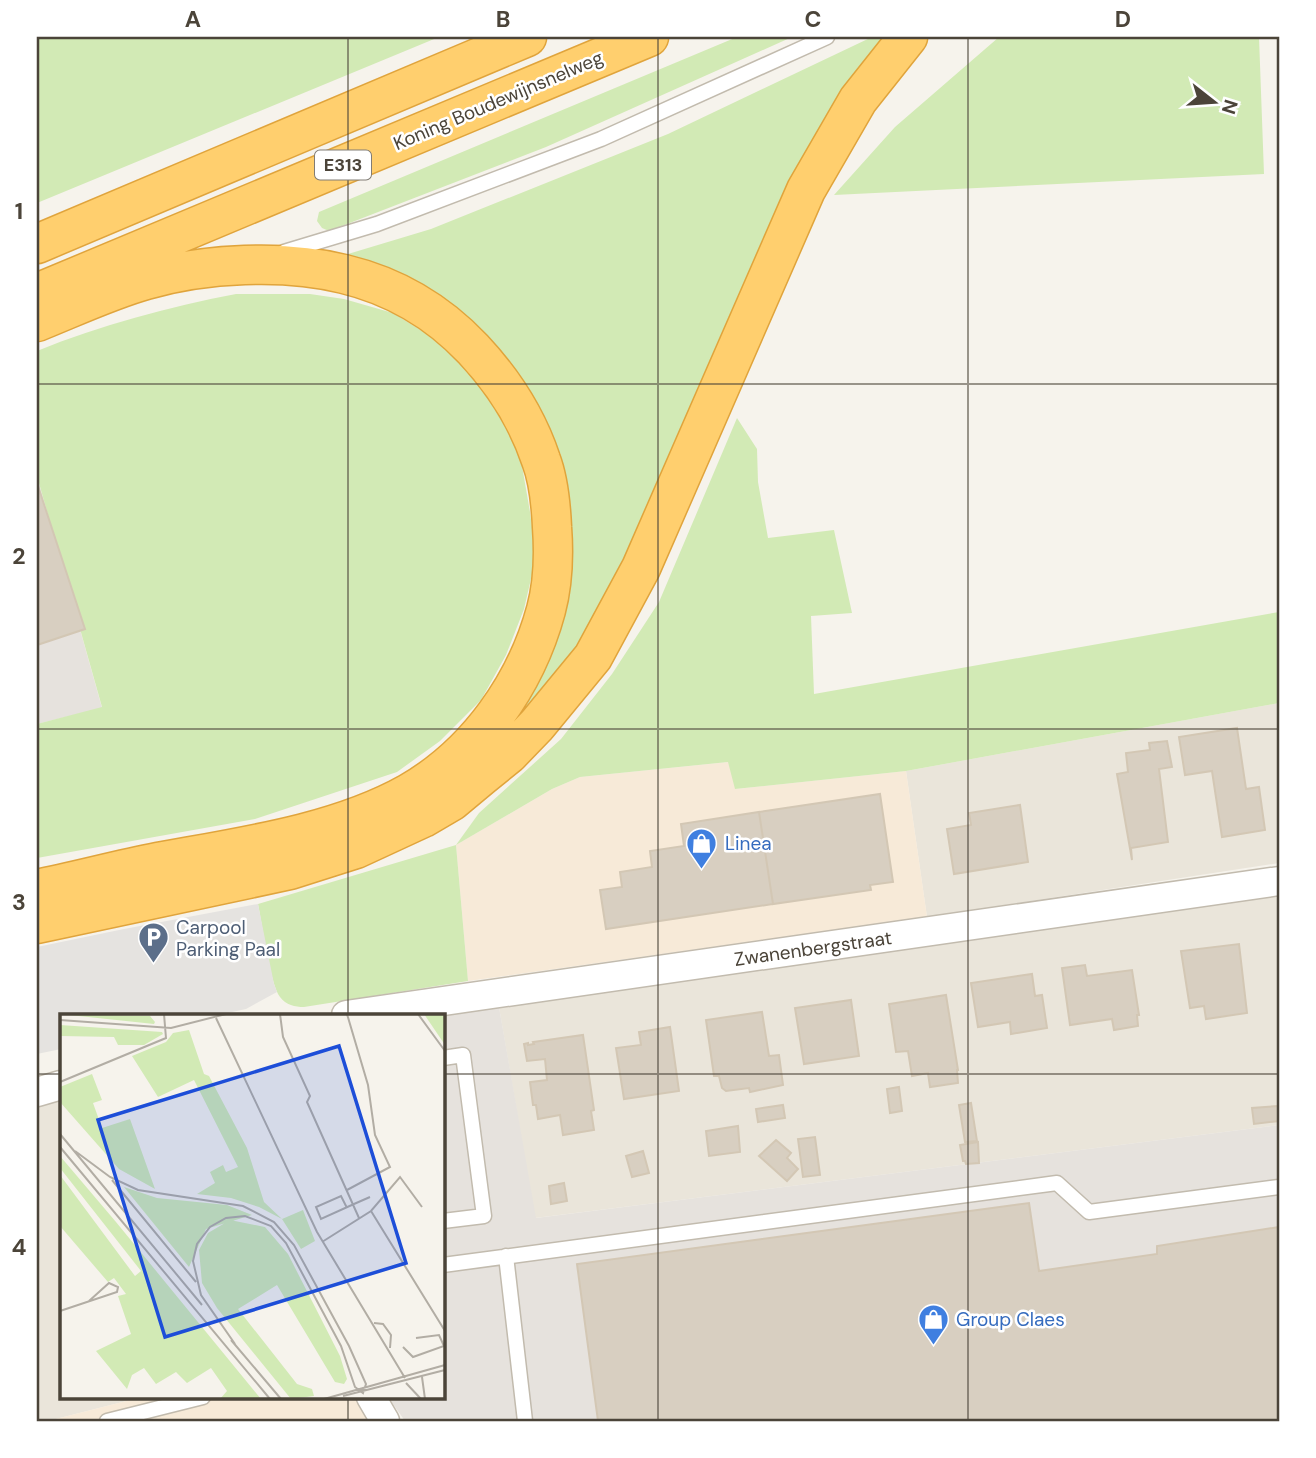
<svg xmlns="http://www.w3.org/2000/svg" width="1316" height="1458" viewBox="0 0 1316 1458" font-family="'DM Sans',sans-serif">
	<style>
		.residential { fill: #eae5da }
		.commercial { fill: #f7ead8 }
		.industrial { fill: #e6e2dd }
		.green { fill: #d2eab5 }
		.parking { fill: #e5e3e0 }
		.building { fill: #d8cfc1; stroke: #d3c7b4; stroke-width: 2 }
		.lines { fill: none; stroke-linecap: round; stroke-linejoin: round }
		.lane-casing { stroke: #c2bbae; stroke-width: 17 }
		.street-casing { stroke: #c2bbae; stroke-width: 31 }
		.highway-casing { stroke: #e0a43c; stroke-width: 41 }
		.lane { stroke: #fff; stroke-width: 14 }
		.street { stroke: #fff; stroke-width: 28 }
		.highway { stroke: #ffcf6e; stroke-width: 38 }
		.grid { fill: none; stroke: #4b4439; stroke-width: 2; stroke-opacity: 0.55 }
		.labels { text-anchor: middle; stroke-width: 5; stroke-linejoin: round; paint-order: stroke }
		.shield { fill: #fff; stroke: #817c74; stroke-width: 2 }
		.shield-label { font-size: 18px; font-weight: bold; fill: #4b4439 }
		.street-label { font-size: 19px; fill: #4b4439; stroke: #fff }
		.shop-label { font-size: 19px; fill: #366cbe; stroke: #fff; text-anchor: start }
		.service-label { font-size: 19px; fill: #4e5e75; stroke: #fff; text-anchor: start }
		.inset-road { fill: none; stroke: #b2ada4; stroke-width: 2 }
		.view { fill: #1d4ed8; fill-opacity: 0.15; stroke: #1d4ed8; stroke-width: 3.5 }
		.inset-edge { fill: none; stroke: #4b4439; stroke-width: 3.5 }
		.neatline { fill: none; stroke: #4b4439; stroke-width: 2.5 }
		.grid-label { font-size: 23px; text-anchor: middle; font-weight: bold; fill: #4b4439 }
	</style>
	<rect width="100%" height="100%" fill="#f6f3ec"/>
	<path class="residential" d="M1279,703V863L927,917L906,771Z
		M1279,896V1125L535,1218L499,1007Z
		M61,1098V1397H142L48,1421H37V1105Z"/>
	<path class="commercial" d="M729,762L736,789L906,771L927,917L468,981L456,845L552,789L580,777Z
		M142,1397H357L373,1421H48Z"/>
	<path class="industrial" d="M37,476L102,708L37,724Z
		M499,1007L536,1218L1279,1125V1421H405L388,1397H443V1016Z"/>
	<path class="green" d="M37,37H439L37,203Z
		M737,37H792L546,147L329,231L322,228L317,221L319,212Z
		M872,37H888L625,565L574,654L518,720L513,716L556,628L531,409L350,261L348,254L431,229L668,134Z
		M999,37H1259L1264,174L834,195L895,127Z
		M236,294H310L344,299L393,313L427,334L462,364L504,418L521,460L530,512L536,557L524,609L506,655L481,700L440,741L397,772L255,819L37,858V724L102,707L37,476V351C101,325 168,307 236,294Z
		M737,418L757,449L758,482L768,538L834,530L852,613L811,616L814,694L1279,612V703L906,771L735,789L728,762L580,777L552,789L456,845L468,981L304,1007C295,1007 286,1005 280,997C270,984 262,923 258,904L456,845L479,813L561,739L612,674L659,602Z"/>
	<path class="parking" d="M258,904L274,984L277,992L246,1009L218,1015H61V1049L37,1054V947L124,929Z"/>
	<path class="building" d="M37,483L85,629L37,645Z
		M1237,728L1246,789L1259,787L1265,830L1222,837L1212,771L1185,775L1179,737Z
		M1167,741L1172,767L1159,769L1168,842L1131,848L1132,860L1117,774L1128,772L1126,753L1150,750L1149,743Z
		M880,794L893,882L870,885L871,890L773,904L759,812Z
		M1020,805L1028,862L954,874L947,829L971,825L969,813Z
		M759,812L773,904L606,929L600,890L622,887L620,872L652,867L650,851L684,846L681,824Z
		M1239,944L1247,1013L1206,1019L1204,1006L1190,1008L1181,951Z
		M1085,965L1087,976L1132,970L1139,1015H1137L1138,1026L1114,1030L1112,1019L1070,1025L1062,968Z
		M1032,974L1035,996L1042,995L1047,1028L1011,1034L1010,1022L978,1027L971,983Z
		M946,995L958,1070H957L958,1083L930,1087L928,1073L912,1076L908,1051L896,1052L889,1004Z
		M851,1000L859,1056L804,1064L795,1008Z
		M762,1012L769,1056L779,1055L783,1085L750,1092L749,1088L726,1091L722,1088L719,1076H714L706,1020Z
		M670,1027L679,1091L624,1099L616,1048L641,1045L639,1032Z
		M583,1035L594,1110L591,1111L594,1130L563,1135L560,1115L538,1119L536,1105H533L530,1082L547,1080L545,1059L527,1061L524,1044L528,1043V1045L534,1044L533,1042Z
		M899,1087L902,1111L890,1113L887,1089Z
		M971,1103L977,1141L965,1142L959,1105Z
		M783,1105L785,1118L758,1122L756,1109Z
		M1278,1106L1279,1121L1254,1124L1252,1108Z
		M738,1126L740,1152L709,1156L706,1131Z
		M815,1137L820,1175L803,1177L798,1139Z
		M776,1140L791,1153L787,1158L798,1169L787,1181L759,1156Z
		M978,1142L979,1163L966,1164L965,1161H963L960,1145Z
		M643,1151L649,1173L632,1177L626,1156Z
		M564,1183L567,1201L551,1204L549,1186Z
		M1029,1203L1039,1271L1157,1254V1246L1279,1227V1421H841V1420L831,1421H598L577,1264Z"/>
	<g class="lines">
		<defs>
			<path id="lane" d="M284,252L377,224L601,139L827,37
				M443,1058L463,1055L484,1216L443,1221
				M506,1256L525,1421
				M443,1265L1057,1183L1089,1212L1279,1187
				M107,1421L203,1397"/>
			<path id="street" d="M346,1015L1279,881
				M37,1092L61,1085
				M371,1397L385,1421"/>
			<path id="highway" d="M37,244L527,37
				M37,293L649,37
				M37,322C72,308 110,290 146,280C204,263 285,259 344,274C394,286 438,312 473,349C503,381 527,418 541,460C549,481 551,505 552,527C554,554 553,584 546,610C526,684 477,754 409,793C336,834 240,847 158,862C117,870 77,881 37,889
				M37,924L290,870L356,849L423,818L452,801L482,776L509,754L537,725L593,657L641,568L806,190L858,100L908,37"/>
		</defs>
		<use href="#lane" class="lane-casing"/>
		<use href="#street" class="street-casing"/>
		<use href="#highway" class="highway-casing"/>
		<use href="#lane" class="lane"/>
		<use href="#street" class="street"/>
		<use href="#highway" class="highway"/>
	</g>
	<path class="grid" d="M348,37V1015M658,37V1421M968,37V1421M37,384H1279M37,729H1279M37,1074H61M443,1074H1279M348,1397V1421"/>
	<defs>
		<symbol id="shop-pin" viewBox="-11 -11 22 30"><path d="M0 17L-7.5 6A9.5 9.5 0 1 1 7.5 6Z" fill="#3f7fe0" stroke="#fff"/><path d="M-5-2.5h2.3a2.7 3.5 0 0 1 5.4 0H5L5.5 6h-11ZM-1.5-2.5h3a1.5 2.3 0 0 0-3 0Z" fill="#fff"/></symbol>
		<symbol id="parking-pin" viewBox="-11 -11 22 30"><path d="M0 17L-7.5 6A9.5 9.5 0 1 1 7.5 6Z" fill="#5c6f8a" stroke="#fff"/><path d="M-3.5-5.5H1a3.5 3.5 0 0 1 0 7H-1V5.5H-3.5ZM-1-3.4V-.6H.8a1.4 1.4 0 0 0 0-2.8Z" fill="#fff"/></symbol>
	</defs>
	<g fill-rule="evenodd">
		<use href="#shop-pin" x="684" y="826" width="35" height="47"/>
		<use href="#parking-pin" x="136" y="920" width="35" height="47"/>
		<use href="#shop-pin" x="916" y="1302" width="35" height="47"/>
	</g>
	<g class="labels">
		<rect class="shield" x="315" y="150.5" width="56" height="29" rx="5"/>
		<g class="shield-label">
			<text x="343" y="171">E313</text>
		</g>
		<g class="street-label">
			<text transform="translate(498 100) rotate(-23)" y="7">Koning Boudewijnsnelweg</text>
			<text transform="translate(813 948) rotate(-8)" y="7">Zwanenbergstraat</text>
		</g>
		<g class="shop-label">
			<text x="725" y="850">Linea</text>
			<text x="956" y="1326">Group Claes</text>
		</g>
		<g class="service-label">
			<text x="176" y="934">Carpool<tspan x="176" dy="22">Parking Paal</tspan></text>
		</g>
	</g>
	<g transform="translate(60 1014)">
		<rect width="385" height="385" fill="#f6f3ec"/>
		<path d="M0,0L90,2L95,8L94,10ZM364,0H385V31ZM0,11L102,18L103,20L84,31H58L54,23L0,22ZM129,16L144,60L149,62L187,134L204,188L222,205L243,196L255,227L241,235L222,205L199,193L171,184L137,180L155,169L150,158L163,151L166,158L178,153L134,66L98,83L72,42L106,28L113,19ZM32,60L42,86L33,89L42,114L70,105L95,175L59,155L0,88V73ZM0,142L56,208L201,385H160L167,377L151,354L127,369L116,358L96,370L84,354L72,361L67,375L36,337L71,320L58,282L66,280L54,264L48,268L0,212V161L75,262L81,257L0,154ZM64,173L97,184L167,191L192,201L146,215L129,253ZM170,206L205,213L228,240L280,342L287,365L284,370L275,368L217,271L178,295L237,370L252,375L254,382L231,385L157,294L142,269L139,236L148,219Z" fill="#d2eab5"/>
		<path class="inset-road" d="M220,0L223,23L250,82L247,88L299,204M358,0L385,37M156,4L257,218L345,364M0,6L111,14L166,0M0,68L106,24L104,0M0,120L142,291M0,133L210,385M15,137L50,163L78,176L183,192L214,208L234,231L289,332L306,370L303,379L295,373L281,332L226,229L211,212L185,202L166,204L150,213L137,230L133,247L141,281L175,330M52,166L136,268M287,176L330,153L315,121L308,71L287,0M287,194L281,182L256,193L261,205L294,190L310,183M311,197L385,317M262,228L311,197L340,163L362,193M0,297L57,278L58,273L49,269L29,287M314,309L323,310L331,321L330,334M171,326L221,385M343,333L353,343L384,332L379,321L356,324M362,363L365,385M346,369L361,385M283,382L385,356M264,385L385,351"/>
		<path class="view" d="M279,32L346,249L105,323L38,106Z"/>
		<rect width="385" height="385" class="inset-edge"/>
	</g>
	<rect width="1316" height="1458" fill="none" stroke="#ffffff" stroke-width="77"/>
	<g transform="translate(1214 102) rotate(107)" stroke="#ffffff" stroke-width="5" paint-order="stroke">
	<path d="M0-5L12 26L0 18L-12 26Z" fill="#4b4439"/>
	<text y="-10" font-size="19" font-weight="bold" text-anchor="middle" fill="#4b4439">N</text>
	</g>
	<rect x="38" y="38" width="1240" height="1382" class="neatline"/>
	<g class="grid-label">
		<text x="193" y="27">A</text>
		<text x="503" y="27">B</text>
		<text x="813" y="27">C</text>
		<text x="1123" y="27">D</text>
		<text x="19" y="219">1</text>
		<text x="19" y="564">2</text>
		<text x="19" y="910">3</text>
		<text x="19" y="1255">4</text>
	</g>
</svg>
